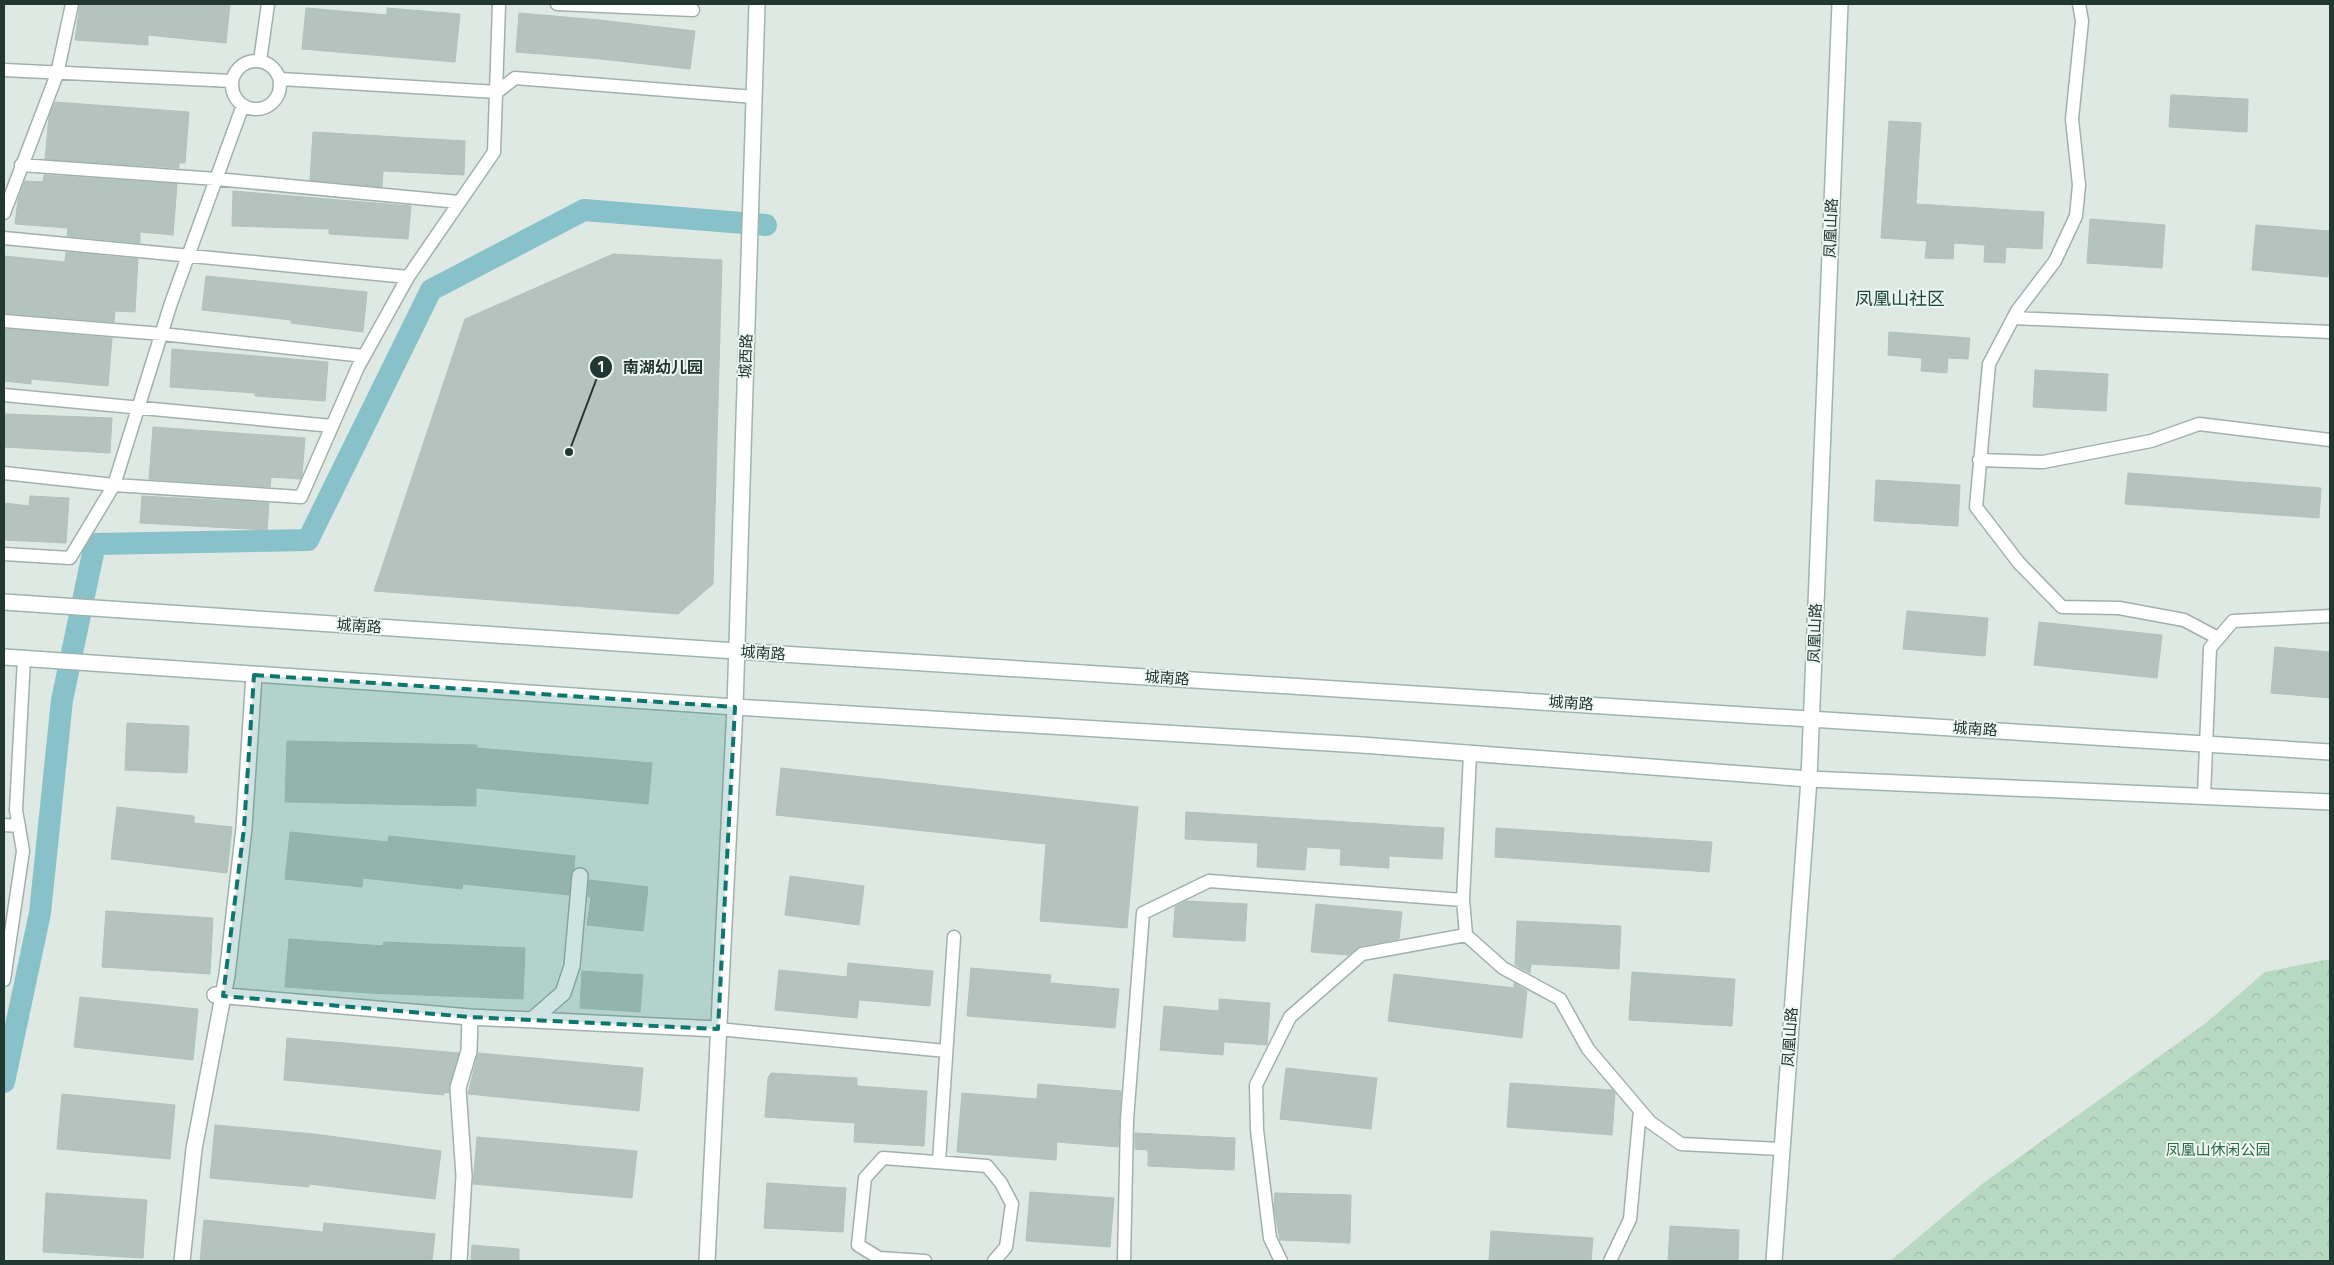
<svg xmlns="http://www.w3.org/2000/svg" width="2334" height="1265" viewBox="0 0 2334 1265" font-family="'Titillium Web','Noto Sans SC',sans-serif">
	<style>
		.forest { fill: url(#forest-crowns) }
		.lines { fill: none; stroke-linecap: round; stroke-linejoin: round }
		.canal { stroke: #89c1cb; stroke-width: 22 }
		.building { fill: #b4c3bd; stroke: #b1c2bb }
		.lane-casing { stroke: #a2b0ab; stroke-width: 15 }
		.street-casing { stroke: #a2b0ab; stroke-width: 18 }
		.secondary-casing { stroke: #9eb4ac; stroke-width: 18 }
		.lane { stroke: #fff; stroke-width: 12 }
		.street { stroke: #fff; stroke-width: 15 }
		.secondary { stroke: #fff; stroke-width: 15 }
		.marked { fill: #0f766e; fill-opacity: 0.2; stroke: #0f766e; stroke-width: 4; stroke-dasharray: 10 6; stroke-linejoin: round }
		.labels { text-anchor: middle; stroke-width: 4; stroke-linejoin: round; paint-order: stroke }
		.street-label { font-size: 15px; fill: #213731; stroke: #eef6f2 }
		.park-label { font-size: 15px; fill: #2e6b45; stroke: #eef6f2 }
		.quarter-label { font-size: 18px; fill: #1e473d; stroke: #eef6f2 }
		.leader { fill: none; stroke: #213731; stroke-width: 2 }
		.callout-dot { fill: #213731; stroke: #eef6f2; stroke-width: 2 }
		.mark-label { font-size: 15px; text-anchor: middle; font-weight: bold; fill: #fff }
		.callout-label { font-size: 16px; text-anchor: middle; font-weight: bold; fill: #213731; stroke: #eef6f2; stroke-width: 4; stroke-linejoin: round; paint-order: stroke }
	</style>
	<defs>
		<pattern id="forest-crowns" width="20" height="18" patternUnits="userSpaceOnUse" patternTransform="scale(1.25)"><rect width="20" height="18" fill="#b8d9c1"/><path d="M2 6a3 3 0 1 1 6 0M12 15a3 3 0 1 1 6 0" fill="none" stroke="#9ebba6"/></pattern>
	</defs>
	<rect width="100%" height="100%" fill="#dee9e4"/>
	<path class="forest" d="M2330,959V1261H1890L1982,1184L2206,1023L2265,972Z"/>
	<g class="lines">
		<path class="canal" d="M4,1082L40,913L62,700L95,544L308,540L431,290L584,210L766,225"/>
	</g>
	<path class="building" d="M80,4H230L226,43L148,35V45L75,40Z
		M306,8L387,15V8L460,14L455,62L302,49Z
		M519,13L599,20L695,31L690,69L601,59L516,52Z
		M2171,95L2248,99L2247,132L2169,127Z
		M55,102L189,112L185,163H179V168L45,159L49,117Z
		M1889,121L1921,123L1916,204L2044,212L2042,249L2006,247L2005,263L1984,262L1985,245L1954,243L1953,259L1925,258L1927,241L1881,238Z
		M313,132L465,141L464,175L383,171L382,187L310,180Z
		M44,175L177,184L173,235L140,232V243L67,236L68,228L15,224L18,200L25,181L43,182Z
		M233,191L411,206L408,239L329,234V229L232,226Z
		M2090,219L2165,225L2162,268L2087,263Z
		M2256,225L2330,231L2328,277L2252,270Z
		M66,252L138,259L135,312L115,311L114,322L4,313V256L65,262Z
		M613,254L722,260L713,584L678,614L374,591L465,319Z
		M206,276L367,292L363,332L291,323V320L202,310Z
		M4,329L112,338L108,386L31,379V384L4,381Z
		M1889,332L1970,338L1968,359L1948,358L1947,373L1921,371L1922,358L1888,355Z
		M172,349L328,362L325,401L255,396V393L170,387Z
		M2035,370L2108,374L2106,411L2033,407Z
		M4,414L112,418L110,453L4,447Z
		M153,427L305,438L302,476L300,479L271,477L270,487L149,479Z
		M2128,473L2321,488L2319,518L2125,504Z
		M1876,480L1960,485L1958,526L1874,521Z
		M30,496L69,498L66,543L4,540V503L29,506Z
		M142,496L269,503L267,530L140,523Z
		M1907,611L1988,618L1985,656L1903,649Z
		M2039,622L2162,635L2157,678L2034,665Z
		M2275,647L2330,652V698L2271,693Z
		M127,723L189,726L187,773L125,770Z
		M287,741L477,745V748L652,763L648,804L476,788V806L285,802Z
		M781,768L1138,807L1127,928L1040,921L1046,844L776,815Z
		M117,807L194,816V823L232,827L227,873L111,859Z
		M1186,812L1444,828L1442,859L1389,856V868L1340,865L1341,849L1307,847L1305,870L1257,867L1258,843L1185,839Z
		M1496,828L1712,842L1709,872L1495,857Z
		M290,832L388,842L389,836L575,856L574,869L571,875L569,895L463,884L462,889L363,878L362,887L285,879Z
		M790,876L864,886L859,925L785,915Z
		M589,880L648,887L643,931L587,925L591,897H588Z
		M1186,901L1247,904L1245,941L1173,937L1175,907Z
		M1316,904L1402,912L1399,939L1360,946L1348,955L1311,952Z
		M106,911L213,918L210,974L102,967Z
		M1517,921L1621,926L1619,969L1531,964L1530,973L1515,965Z
		M289,939L383,946L384,942L525,948L523,999L369,993L285,987Z
		M848,963L933,971L930,1006L859,1000L857,1018L775,1010L779,970L847,977Z
		M971,968L1051,975L1050,983L1119,989L1115,1028L967,1016Z
		M582,971L643,975L640,1012L580,1008Z
		M1632,972L1735,979L1732,1026L1629,1020Z
		M1394,974L1514,988V983L1527,991L1522,1038L1388,1021Z
		M80,997L198,1009L193,1060L74,1047Z
		M1219,999L1270,1003L1267,1045L1224,1042L1223,1055L1160,1050L1164,1006L1219,1011Z
		M287,1038L459,1053L449,1093L444,1092V1095L284,1080Z
		M478,1053L643,1068L639,1111L468,1094Z
		M1286,1068L1377,1078L1371,1129L1280,1119Z
		M771,1073L857,1078V1086L927,1091L924,1146L854,1142L855,1123L765,1117L768,1078Z
		M1510,1083L1613,1090L1615,1094L1612,1135L1507,1127Z
		M1038,1084L1121,1091L1118,1147L1057,1142L1056,1160L957,1152L962,1093L1037,1099Z
		M62,1094L175,1105L170,1159L57,1149Z
		M215,1125L314,1134L441,1151L435,1199L309,1184V1187L210,1178Z
		M1135,1133L1235,1138L1234,1170L1148,1166V1150L1135,1149Z
		M477,1137L637,1151L632,1198L473,1184Z
		M767,1183L846,1188L843,1232L764,1228Z
		M1030,1192L1114,1198L1110,1247L1026,1241Z
		M46,1193L147,1200L143,1258L43,1252Z
		M1275,1193L1351,1195L1350,1243L1280,1240L1274,1207Z
		M204,1220L323,1232L324,1223L435,1234L432,1261H200Z
		M1670,1226L1739,1230L1738,1261H1668Z
		M1491,1231L1593,1238L1591,1261H1489Z
		M472,1245L519,1249V1261H471Z"/>
	<g class="lines">
		<defs>
			<path id="lane" d="M557,4L693,10
				M2079,4L2082,21L2072,119L2079,185L2076,216L2055,261L2017,311L1989,364L1976,507L2019,563L2062,607L2119,608L2184,620L2218,638
				M232 85a24 24 0 1 1 48 0a24 24 0 1 1-48 0Z
				M260,61L268,4
				M4,70L232,81
				M281,79L497,92L515,78L754,97
				M21,165L216,179L459,202
				M4,213L57,74L72,4
				M4,238L408,277
				M2013,318L2330,332
				M4,321L162,334L364,356
				M4,395L332,426
				M1979,460L2043,462L2151,441L2199,424L2330,440
				M4,473L114,485L171,303L243,105
				M4,554L70,558L114,485L301,497L358,367L408,277L494,152L499,4
				M2204,796L2210,648L2233,621L2330,616
				M4,825L19,826
				M1463,900L1466,935L1503,968L1560,999L1588,1049L1650,1122L1681,1144L1781,1149
				M4,980L23,851L16,810L24,658
				M718,1029L946,1051
				M939,1162L954,937
				M925,1261L879,1258L858,1245L865,1178L883,1158L987,1166L1001,1183L1012,1204L1006,1247L994,1261
				M1124,1261L1127,1120L1143,913L1209,881L1463,900L1470,754
				M1281,1261L1270,1238L1257,1130L1256,1085L1290,1017L1362,954L1466,935
				M1610,1261L1630,1219L1640,1110"/>
			<path id="street" d="M215,995L470,1017
				M532,1020L563,993L572,966L580,876
				M182,1261L194,1149L227,975L244,828L254,675
				M459,1261L464,1176L458,1088L469,1051L470,1017L718,1029
				M707,1261L735,707"/>
			<path id="secondary" d="M4,602L736,651L2330,752
				M4,657L735,707L1362,745L1809,779L2330,802
				M735,707L757,4
				M1774,1261L1809,779L1840,4"/>
		</defs>
		<use href="#lane" class="lane-casing"/>
		<use href="#street" class="street-casing"/>
		<use href="#secondary" class="secondary-casing"/>
		<use href="#lane" class="lane"/>
		<use href="#street" class="street"/>
		<use href="#secondary" class="secondary"/>
	</g>
	<path class="marked" d="M254,675L735,707L718,1029L470,1017L223,996L244,828Z"/>
	<g class="labels">
		<g class="street-label">
			<text transform="translate(1831 228) rotate(-88)" y="5">凤凰山路</text>
			<text transform="translate(746 356) rotate(-88)" y="5">城西路</text>
			<text transform="translate(359 626) rotate(4)" y="5">城南路</text>
			<text transform="translate(1815 633) rotate(-88)" y="5">凤凰山路</text>
			<text transform="translate(763 653) rotate(4)" y="5">城南路</text>
			<text transform="translate(1167 678) rotate(4)" y="5">城南路</text>
			<text transform="translate(1571 703) rotate(4)" y="5">城南路</text>
			<text transform="translate(1975 729) rotate(4)" y="5">城南路</text>
			<text transform="translate(1790 1037) rotate(-86)" y="5">凤凰山路</text>
		</g>
		<g class="park-label">
			<text x="2218" y="1155">凤凰山休闲公园</text>
		</g>
		<g class="quarter-label">
			<text x="1900" y="305">凤凰山社区</text>
		</g>
	</g>
	<path class="leader" d="M569 452L601 367"/>
	<g class="callout-dot">
		<circle cx="569" cy="452" r="5"/>
		<circle cx="601" cy="367" r="12"/>
	</g>
	<g class="mark-label">
		<text x="601" y="372">1</text>
	</g>
	<g class="callout-label">
		<text x="663" y="373">南湖幼儿园</text>
	</g>
	<rect width="2334" height="1265" fill="none" stroke="#213731" stroke-width="10"/>
</svg>
